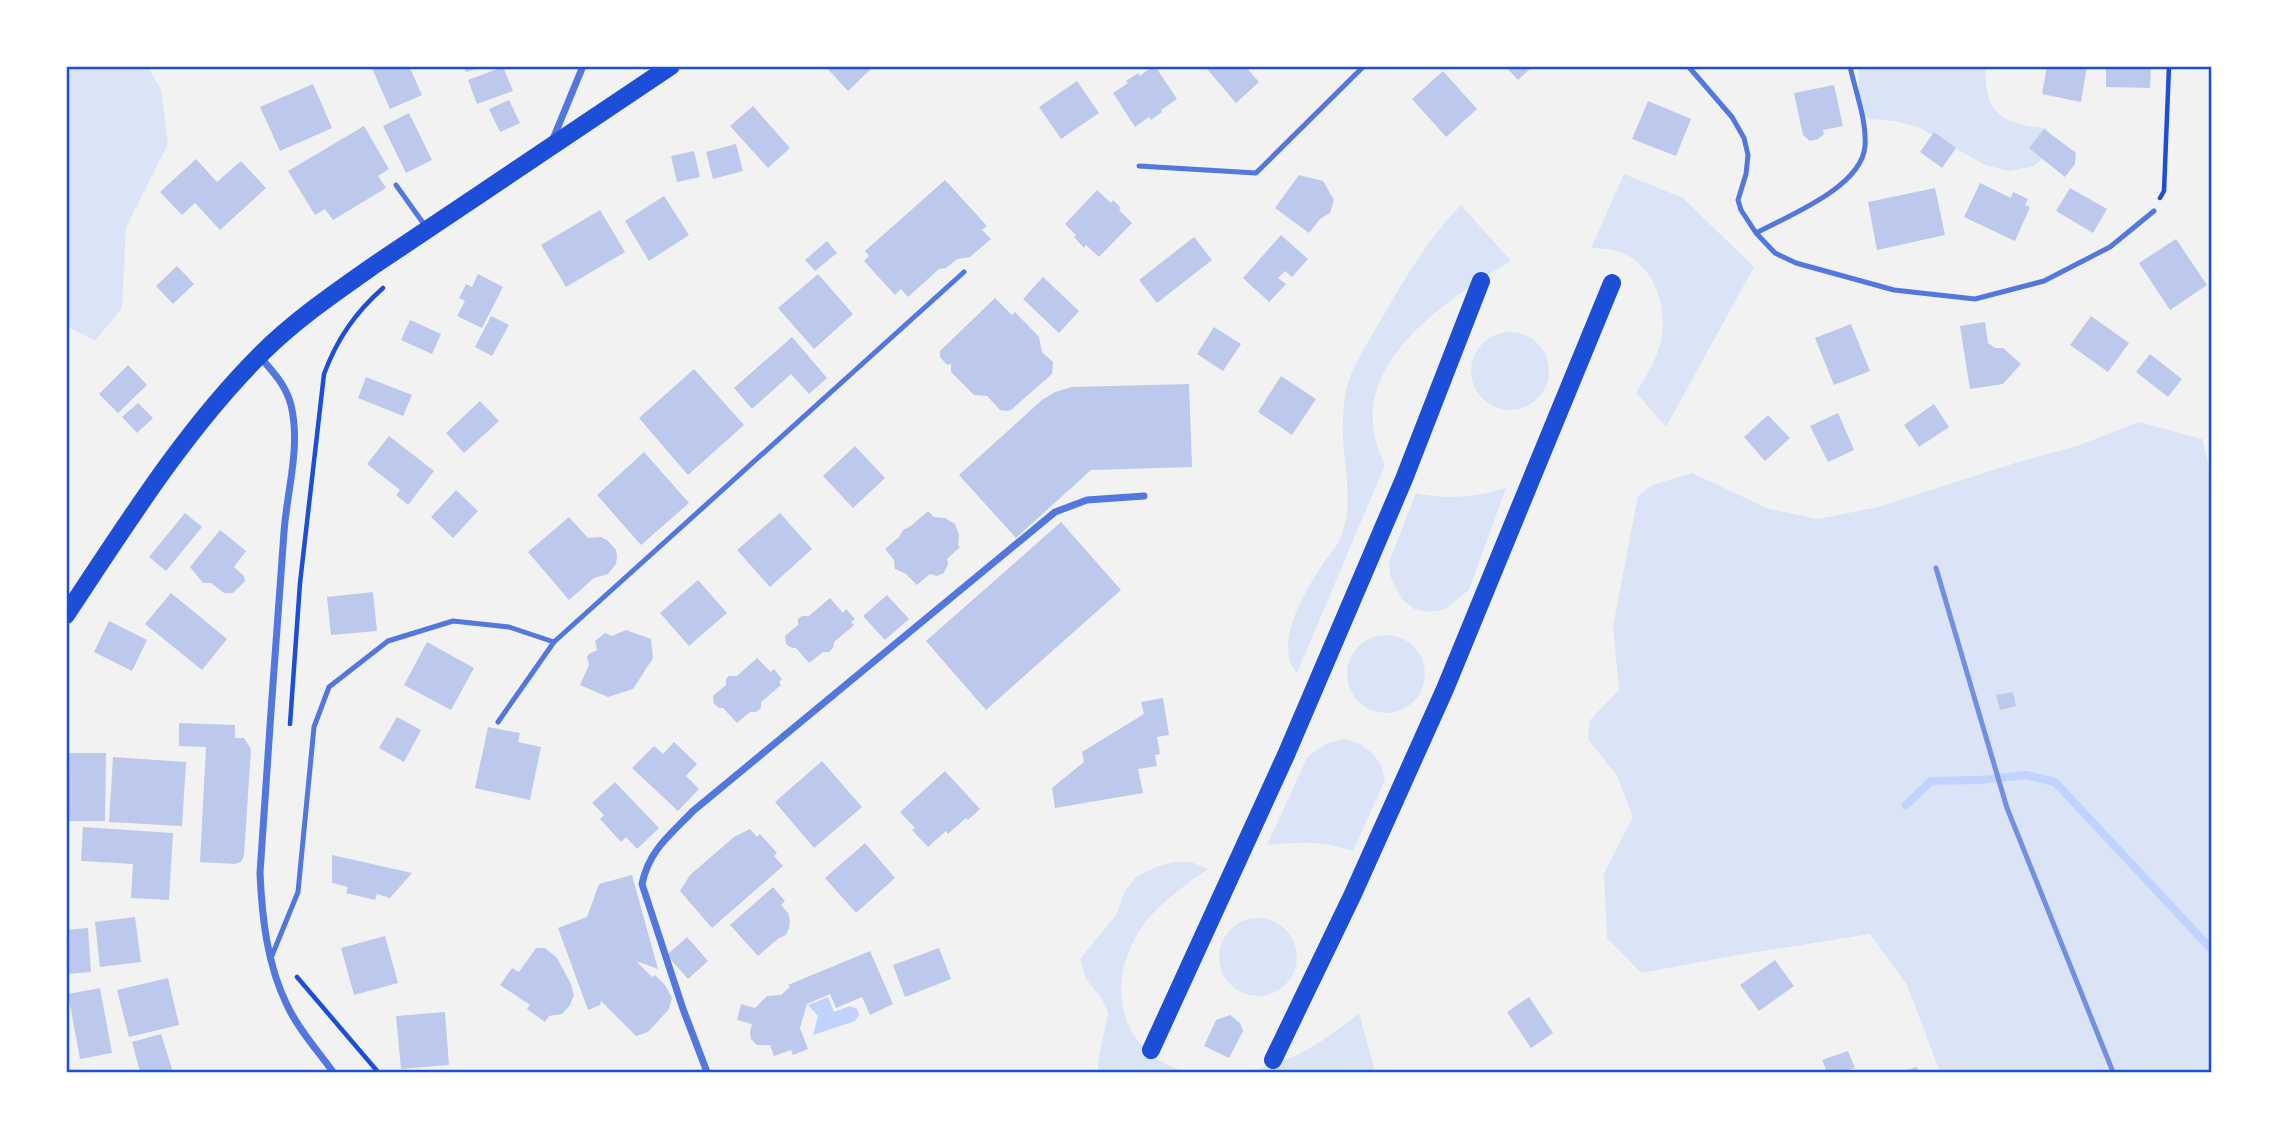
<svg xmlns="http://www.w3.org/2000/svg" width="2278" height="1139" viewBox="0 0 2278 1139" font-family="'Open Sans',sans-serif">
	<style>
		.green { fill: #dbe4f7 }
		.water { fill: #bfd3fe }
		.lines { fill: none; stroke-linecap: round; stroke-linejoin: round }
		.stream { stroke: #bfd3fe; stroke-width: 8 }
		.building { fill: #bdc9ec }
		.path { stroke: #1d4ed8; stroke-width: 4.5 }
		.service { stroke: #5277de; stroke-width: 5 }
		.minor { stroke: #5277de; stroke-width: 7 }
		.primary { stroke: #1d4ed8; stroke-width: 18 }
		.rail { stroke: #7290e2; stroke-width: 5 }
		.neatline { fill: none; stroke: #1d4ed8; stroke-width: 2.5 }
	</style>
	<rect width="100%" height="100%" fill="#f2f2f2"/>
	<path class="green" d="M66,67H148L161,90L168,144L126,227L122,308L95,341L67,326Z
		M1858,67H1987C1984,75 1986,81 1987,89C1991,121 2019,126 2047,128L2051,151L2034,166L2009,171L1985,165L1918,127L1894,121L1868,119L1860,111Z
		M1624,174L1683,198L1754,267L1666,427L1636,393C1645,378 1655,362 1660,345C1669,309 1656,264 1617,251C1609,248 1600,249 1591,248Z
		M1461,205L1511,261C1441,303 1337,371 1385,465L1297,673C1271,644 1308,586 1325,561C1330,554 1337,546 1340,539C1357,499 1340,458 1343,417C1344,408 1344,399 1346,390C1352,366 1367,344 1379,323C1403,282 1427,239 1461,205Z
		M1471 371a39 39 0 1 1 78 0a39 39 0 1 1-78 0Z
		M2139,422L2202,439L2212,479L2211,1072H1940L1907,985L1870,934L1738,955L1641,973L1607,938L1604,873L1633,817L1617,776L1588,739L1590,720L1619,690L1613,626L1638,496L1652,485L1692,473L1769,509L1818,519L1878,507L2015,463L2077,446Z
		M1506,488L1469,590L1444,610L1428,612L1414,609L1403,600L1396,589L1390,575L1389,562L1416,493C1448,500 1475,497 1506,488Z
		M1347 674a39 39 0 1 1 78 0a39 39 0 1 1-78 0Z
		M1345,739L1358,743L1371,752L1381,765L1385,780L1353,851C1320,840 1301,842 1267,845L1307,758C1319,747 1329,741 1345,739Z
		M1174,862H1191L1208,869C1180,889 1147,911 1132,944C1110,992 1121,1043 1172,1067C1181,1071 1194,1071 1204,1072H1098V1063L1108,1013L1102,999L1086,979L1080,959L1116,915L1125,891L1136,877L1156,867Z
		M1219 957a39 39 0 1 1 78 0a39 39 0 1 1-78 0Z
		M1359,1013L1375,1071L1373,1072H1233C1283,1070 1322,1043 1359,1013Z"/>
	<path class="water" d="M828,997L834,1012L850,1006L857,1009L859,1015L855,1021L813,1035L818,1016L808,1005Z"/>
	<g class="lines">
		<path class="stream" d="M1906,805L1931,781L1980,780L2026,775L2055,782L2212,950"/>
	</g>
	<path class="building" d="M371,66H409L422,95L390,109Z
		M464,66H481V67L466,72Z
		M825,66H874L848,91Z
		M1153,66H1155L1177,99L1161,110L1162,112L1151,120L1149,117L1135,127L1113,93L1128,83L1126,81L1138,73L1140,76Z
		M1209,66H1245L1259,82L1236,103L1207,69Z
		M1505,66H1533L1518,80Z
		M2047,66H2087L2081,102L2042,94Z
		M2106,66H2151L2150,88L2106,87Z
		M503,67L513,91L477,104L468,80Z
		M1443,71L1477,109L1446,137L1412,99Z
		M1077,81L1099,113L1061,139L1039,107Z
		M313,84L332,128L280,151L260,107Z
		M1834,85L1843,126L1823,130L1824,134L1818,139L1810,141L1803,135L1794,93Z
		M509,100L520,123L500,132L489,109Z
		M1648,101L1691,119L1676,156L1632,139Z
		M753,106L790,148L768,168L730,126Z
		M409,113L432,160L406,173L383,126Z
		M364,126L389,169L378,176L386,188L333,220L325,209L315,215L288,171Z
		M2044,129L2076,153L2075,164L2065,177L2029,148Z
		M1934,132L1956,148L1942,168L1920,152Z
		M736,144L743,171L713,179L706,152Z
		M694,151L700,177L677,182L671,156Z
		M196,159L217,182L241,161L266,188L220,230L195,203L182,215L160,192Z
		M1299,175L1323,181L1334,200L1330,213L1320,219L1309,233L1275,208Z
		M945,180L987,226L982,230L991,239L970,257L957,259L946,268L939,269L908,297L901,289L895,295L864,261L869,256L865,251Z
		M1980,183L2011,198L2013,192L2028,199L2025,205L2030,207L2015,241L1964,217Z
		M1935,188L1945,235L1877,250L1868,202Z
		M2070,188L2107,209L2093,233L2056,211Z
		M1097,190L1111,203L1113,200L1121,208L1119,210L1132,223L1099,257L1086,245L1084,248L1074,237L1076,235L1065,224Z
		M664,196L689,235L649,261L625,221Z
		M600,210L625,252L566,287L541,245Z
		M1281,235L1308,259L1292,277L1285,271L1278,278L1286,284L1269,302L1243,278Z
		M1194,237L1212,260L1157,303L1139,280Z
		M2176,239L2207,285L2170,310L2139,263Z
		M827,241L837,253L815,271L805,260Z
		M177,266L194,284L173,304L156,286Z
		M478,274L503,287L482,328L457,316L465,301L459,298L466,284L472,287Z
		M818,274L853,314L814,349L778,308Z
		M1043,277L1079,311L1059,333L1023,299Z
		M995,298L1012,315L1015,312L1039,337L1042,352L1053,362L1052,374L1011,410L1006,411L1000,410L987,396L974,395L951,372V364L947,365L940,357V351Z
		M491,316L509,325L492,356L475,347Z
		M2091,316L2129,343L2108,372L2070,345Z
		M410,320L441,334L432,354L401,340Z
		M1985,322L1988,343L1995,348H2003L2021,364L2003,384L1970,389L1960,326Z
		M1851,324L1870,371L1834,385L1815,338Z
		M1214,327L1241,344L1223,371L1197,354Z
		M792,337L827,378L809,394L791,374L752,409L734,388Z
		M2150,354L2182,379L2168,397L2136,372Z
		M128,365L147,385L118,413L99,394Z
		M694,369L744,425L688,475L639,418Z
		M1281,376L1316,399L1292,435L1258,412Z
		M366,377L412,395L403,416L358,398Z
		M1189,384L1192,467L1091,470L1016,538L959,475L1042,400L1055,392L1072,387Z
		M480,401L499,421L464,453L446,433Z
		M138,403L153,418L137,433L122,417Z
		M1934,404L1949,427L1919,447L1904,425Z
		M1838,413L1854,450L1828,462L1810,426Z
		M1768,415L1790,438L1765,461L1744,437Z
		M389,436L434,471L408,505L396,495L400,490L367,464Z
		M855,446L885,478L853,508L823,476Z
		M644,452L689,503L641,545L597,495Z
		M456,490L478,511L453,538L431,517Z
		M928,511L934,517L945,518L955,524L959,535L958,545L960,547L947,559L948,564L944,573L937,576L930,574L917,585L906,574L895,569L894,560L885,549L899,537L903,530L911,526Z
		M185,513L202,527L166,571L149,557Z
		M780,513L812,549L770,587L737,550Z
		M569,517L588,538L601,537L607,540L616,550L617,557L616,564L608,574L594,578L569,600L528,552Z
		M1061,522L1121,590L986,710L926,641Z
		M220,530L246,551L234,567L244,576L245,581L233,593H224L211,583H203L190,567Z
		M698,580L727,613L689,646L660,613Z
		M373,592L377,631L331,635L327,597Z
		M171,593L227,639L202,670L145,624Z
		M887,595L909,619L885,640L863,616Z
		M830,598L843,613L846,609L855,619L851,622L854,625L834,642L833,648L829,652H823L809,663L796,648H792L786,644L785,636L798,625V619L802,616H809Z
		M109,621L147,640L132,671L94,652Z
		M626,630L651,639L653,658L633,689L608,697L580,685L589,665L587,657L589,654L597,650L595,641L605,633L612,636Z
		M427,642L474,668L451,710L404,685Z
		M757,658L771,672L774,669L782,679L779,682L781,685L761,702V708L756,712H750L737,723L723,708H719L714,704L713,696L726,685V679L729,676H737Z
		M2013,692L2016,706L2000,710L1996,695Z
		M1163,698L1169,735L1157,737L1160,754L1155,755L1157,766L1138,769L1143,793L1055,808L1052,788L1084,762L1082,752L1144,714L1141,702Z
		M397,717L421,730L404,762L379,748Z
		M179,723L235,725V738H244L251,749L244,856L241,862L235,864L200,862L206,747L179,746Z
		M488,727L520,733L518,742L541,747L530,800L475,788Z
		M674,742L697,764L686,776L699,789L678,811L632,768L654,746L663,754Z
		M66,753H106L105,821H66Z
		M113,757L186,762L182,826L109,822Z
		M822,761L862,807L814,848L775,802Z
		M945,771L980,809L968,820L966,818L948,834L946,831L928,847L912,830L915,828L900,812Z
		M615,782L659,828L637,849L626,837L621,842L600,819L604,815L592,803Z
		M83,827L173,833L169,900L131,898L133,864L81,861Z
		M750,829L757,837L760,834L777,853L774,856L783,866L712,928L680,891L690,875L734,837Z
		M865,843L895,878L856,913L825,878Z
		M332,855L412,873L390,898L377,894L375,900L346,893L348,887L332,883Z
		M632,875L658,969L636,961L652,977L655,975L665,985L672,998L669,1009L648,1032L636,1036L601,1001L600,1005L588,1010L558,928L587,917L599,884Z
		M773,887L785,901L781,905L788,913L790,920L789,928L786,935L779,938L758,956L730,925Z
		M135,917L141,962L100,967L95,922Z
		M88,928L91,972L67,974L66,930Z
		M385,936L398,983L354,995L341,948Z
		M687,937L708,961L688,979L667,955Z
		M536,948H545L557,958L571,984L574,995L570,1005L562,1014L549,1016L545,1022L527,1009L530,1005L500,985L512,968L519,972Z
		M939,948L951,979L905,997L893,965Z
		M870,951L893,1004L870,1015L862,997L836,1008L830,994L807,1004L800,1028L808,1049L793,1055L791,1050L774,1056L770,1045H757L751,1039L750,1032L752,1024L737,1020L741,1004L755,1008L767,996L781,995L790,987L788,985Z
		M1775,960L1794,986L1759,1011L1740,985Z
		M168,978L179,1025L129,1037L117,990Z
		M100,988L112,1053L80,1059L68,994Z
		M1529,997L1553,1033L1531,1048L1507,1012Z
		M445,1012L449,1065L401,1069L396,1016Z
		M1230,1015L1240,1023L1243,1031L1229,1058L1204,1046L1216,1020Z
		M161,1034L173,1072H140L132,1042Z
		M1848,1051L1855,1068L1841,1072H1827L1822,1060Z
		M1917,1067L1919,1072H1900Z"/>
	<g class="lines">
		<path class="path" d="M2160,198L2164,191L2169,66
			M290,724L300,583L324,374C337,339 355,313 383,288
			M297,977L378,1072"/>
		<path class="service" d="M1688,66L1732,117L1744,138L1748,155L1746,174L1738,200L1741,210L1756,233L1775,253L1796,263L1894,290L1975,299L2044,281L2110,247L2154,211
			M1139,166L1256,173L1364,66
			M396,185L426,227
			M1756,233C1788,216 1862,187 1865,146C1867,120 1855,91 1850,66
			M498,722L554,642
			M271,958L298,892L314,727L329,687L388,641L453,621L509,627L554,642L964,272"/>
		<path class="minor" d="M553,139L583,66
			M260,357C273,372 286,385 291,405C301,447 287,490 284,532C275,646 268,759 260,873C262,918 267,964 287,1005C298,1029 318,1051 333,1072
			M707,1072L683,1009L642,884C649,850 670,835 693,811L1055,512L1087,500L1144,496"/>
		<path class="primary" d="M66,615C126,525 184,431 260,355C294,321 333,294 373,266L671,66
			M1151,1050L1286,755L1404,479L1481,281
			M1273,1060L1353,894L1445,689L1612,283"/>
		<path class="rail" d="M1936,568L2007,808L2113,1072"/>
	</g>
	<rect width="2278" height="1139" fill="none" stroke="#ffffff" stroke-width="136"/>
	<rect x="68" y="68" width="2142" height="1003" class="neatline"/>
</svg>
